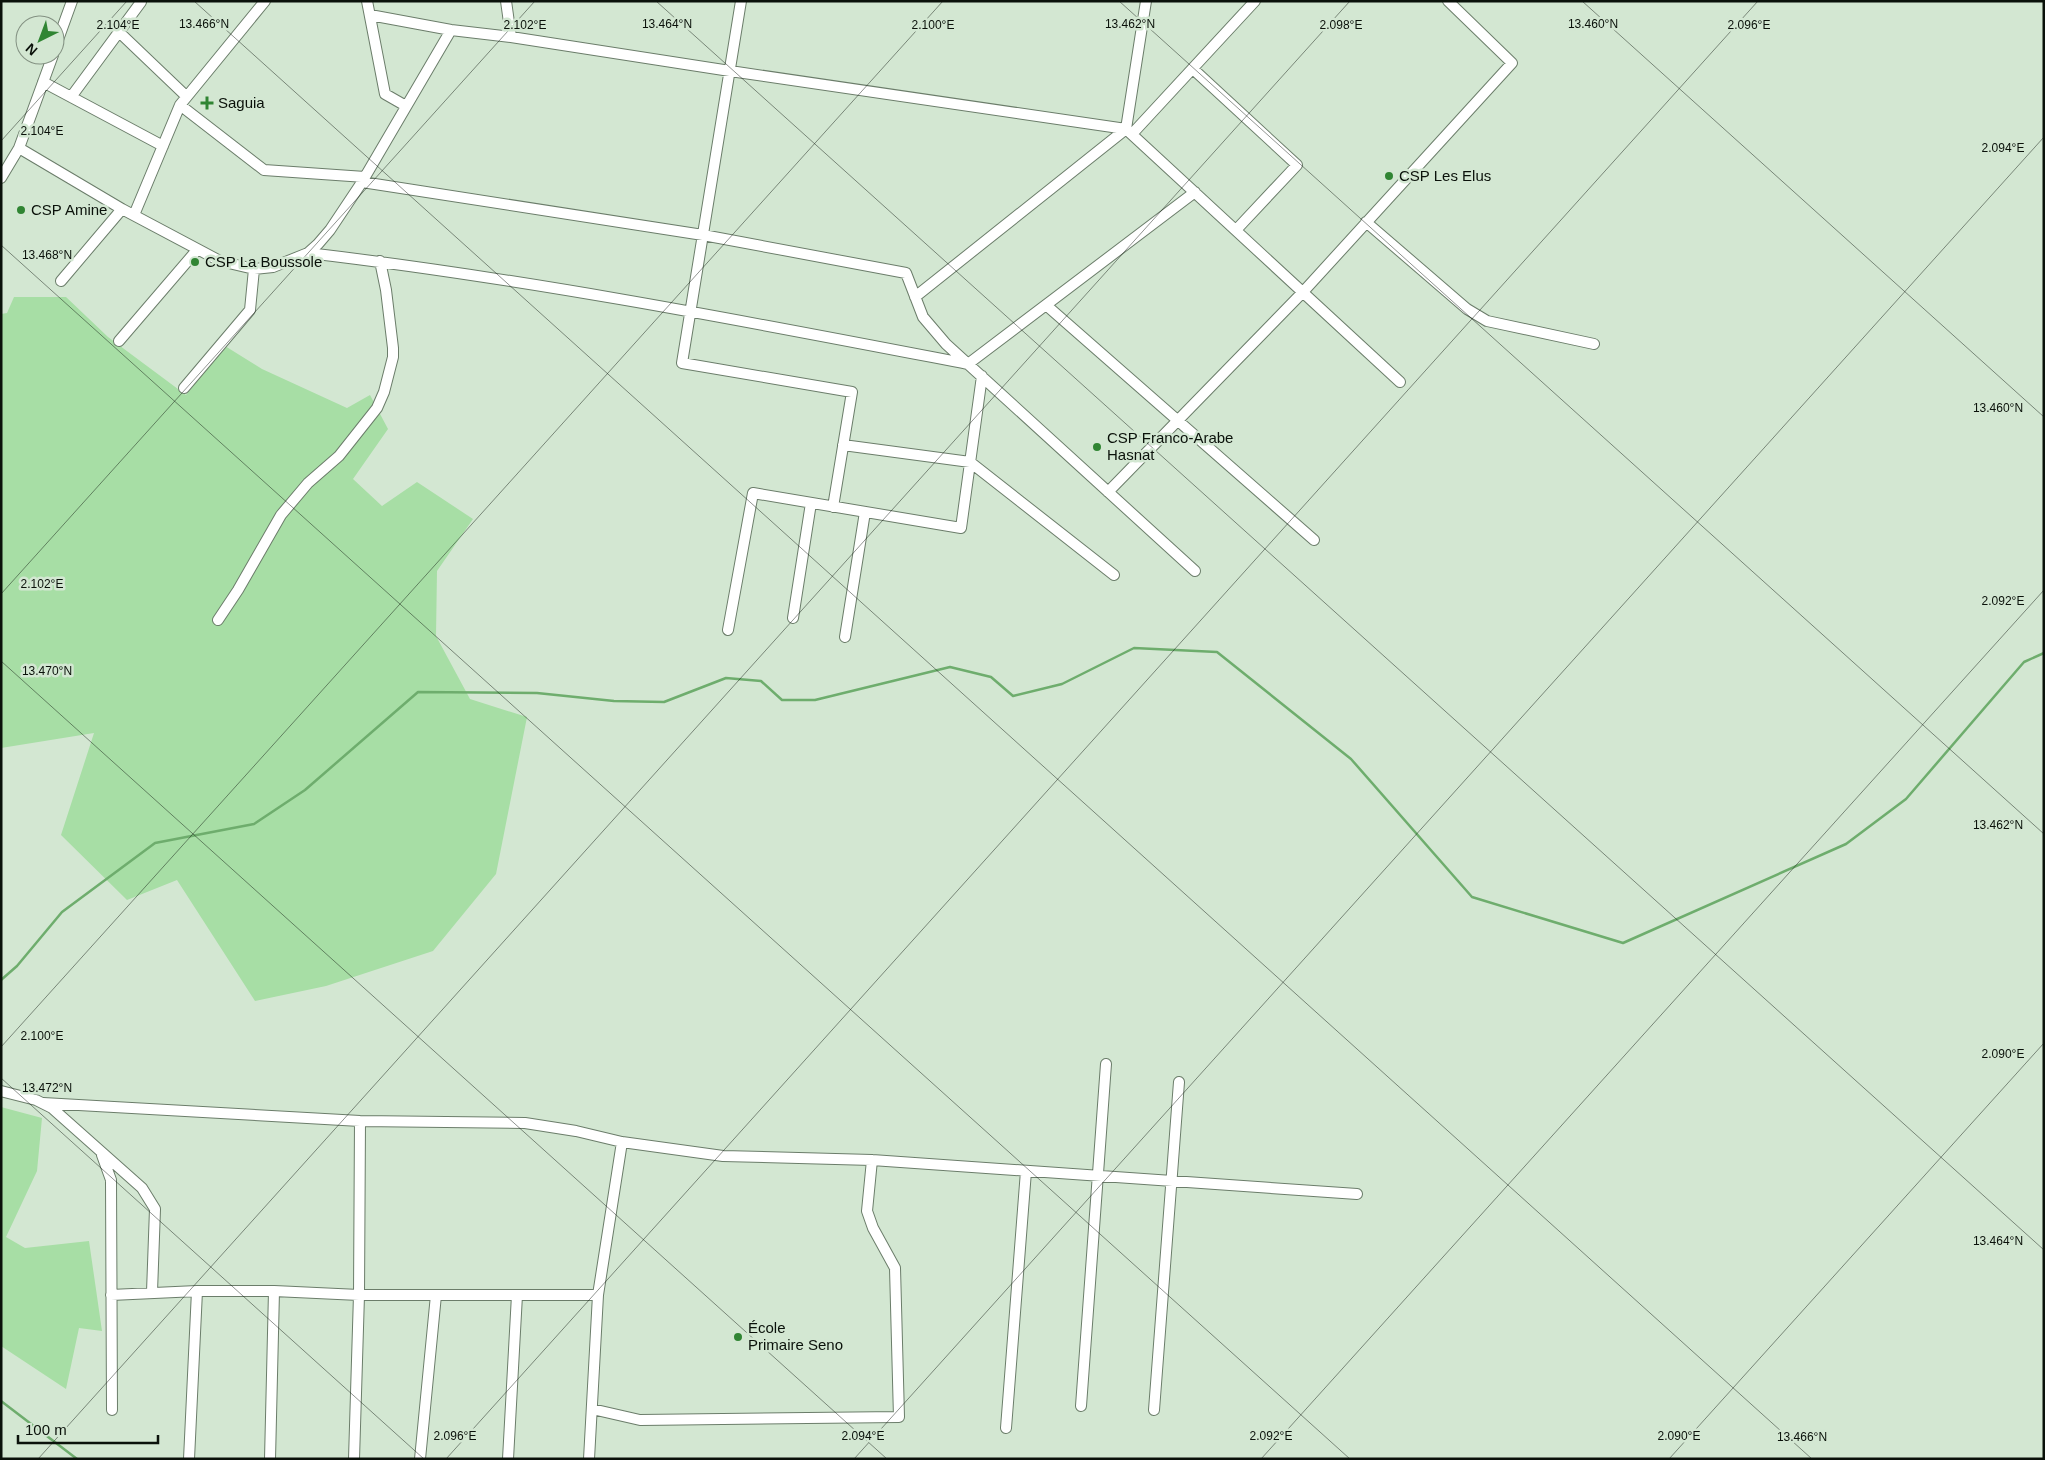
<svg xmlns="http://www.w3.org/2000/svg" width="2045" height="1460" viewBox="0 0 2045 1460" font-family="Arial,sans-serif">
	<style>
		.green { fill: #a7dea5 }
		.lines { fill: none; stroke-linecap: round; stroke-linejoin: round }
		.stream { stroke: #6ead6d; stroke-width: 2.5 }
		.street-casing { stroke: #6b7d6a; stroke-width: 12 }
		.street { stroke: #fff; stroke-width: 10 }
		.ticks { fill: none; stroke: #0a110a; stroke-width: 1; stroke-opacity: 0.45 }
		.poi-dot { fill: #308533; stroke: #d3e7d2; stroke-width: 2 }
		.labels { text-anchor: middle; stroke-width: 5; stroke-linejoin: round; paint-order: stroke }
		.poi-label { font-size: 15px; fill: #0a110a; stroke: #d3e7d2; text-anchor: start }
		.ticks-label { font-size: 12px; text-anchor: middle; fill: #0a110a; stroke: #d3e7d2; stroke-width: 5; stroke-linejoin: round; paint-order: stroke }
	</style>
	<rect width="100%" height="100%" fill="#d3e7d2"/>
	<path class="green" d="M14,297H66L108,337L186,395L225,346L262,369L347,408L370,395L388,429L353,479L382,506L417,482L473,519L437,571L436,636L470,699L527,717L496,874L433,951L326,986L255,1001L177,880L127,900L61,835L94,733L1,748V314L7,313Z
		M1,1107L42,1118L37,1171L6,1237L25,1248L89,1241L102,1331L79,1328L66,1389L1,1346Z"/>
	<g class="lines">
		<path class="stream" d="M1,980L17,966L62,912L155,843L254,824L305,790L418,692L537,693L614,701L664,702L726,678L761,681L782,700H815L950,667L991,677L1013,696L1062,684L1134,648L1217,652L1351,759L1472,897L1623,943L1846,844L1906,799L2024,662L2044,653
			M1,1401L77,1459"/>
		<defs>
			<path id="street" d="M367,1L385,94L406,106
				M506,1L511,37
				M741,1L682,363L852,392L833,507
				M370,15L451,30L511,37L730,71L1126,129L1400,382
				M119,32L186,96
				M55,48L72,1
				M1193,69L1297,165L1236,230
				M43,82L163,146
				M71,97L141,2
				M180,105L264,170L365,177
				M1132,134L1255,1
				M19,148L122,209L220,261L254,269L273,267L308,253L318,244L330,230L362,182L451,30
				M1,178L19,148L53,55
				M362,182L703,235L906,273L923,317L946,344L1195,571
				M134,215L180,105L265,1
				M1366,222L1467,309L1487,321L1594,344
				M308,253C530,279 749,322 968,364L1195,192
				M61,281L122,209
				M915,297L1126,129L1146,1
				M1046,305L1314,540
				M119,341L197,250
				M184,388L250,310L254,269
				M843,445L970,462L1114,575
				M1108,492L1303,292L1512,63L1448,1
				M793,618L811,503
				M218,620L238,590L281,515L308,483L339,456L377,408L384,392L393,357V348L386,290L380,261
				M728,630L753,493L961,528L982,376
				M845,637L865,512
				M1,1091L36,1100L52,1108L142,1188L155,1209L152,1292
				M43,1103L360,1121L525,1123L576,1131L622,1142L723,1156L872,1160L1357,1194
				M102,1155L111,1180L112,1410
				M111,1295L197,1291H274L359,1295H598
				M1081,1406L1106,1064
				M592,1409L640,1420L899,1417L895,1268L873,1228L867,1211L872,1160
				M1154,1410L1179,1082
				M1006,1428L1026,1171
				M189,1459L197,1291
				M270,1459L274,1291
				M354,1459L359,1295L360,1121
				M420,1459L436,1295
				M508,1459L517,1295
				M589,1459L598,1295L622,1142"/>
		</defs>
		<use href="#street" class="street-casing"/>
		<use href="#street" class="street"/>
	</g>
	<path class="ticks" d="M194,1L1812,1459M656,1L2044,1250M1119,1L2044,834M1582,1L2044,417M1,141L127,1M1,245L1350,1459M1,594L535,1M1,661L887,1459M1,1047L943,1M1,1078L424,1459M38,1459L1350,1M446,1459L1758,1M854,1459L2044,137M1261,1459L2044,590M1669,1459L2044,1043"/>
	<g class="poi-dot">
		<path d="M204.5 95.5h5v5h5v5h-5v5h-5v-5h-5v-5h5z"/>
		<circle cx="1389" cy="176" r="5"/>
		<circle cx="21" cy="210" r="5"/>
		<circle cx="195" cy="262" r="5"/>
		<circle cx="1097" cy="447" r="5"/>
		<circle cx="738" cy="1337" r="5"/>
	</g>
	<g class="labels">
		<g class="poi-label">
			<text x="218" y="108">Saguia</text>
			<text x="1399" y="181">CSP Les Elus</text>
			<text x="31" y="215">CSP Amine</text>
			<text x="205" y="267">CSP La Boussole</text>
			<text x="1107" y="443">CSP Franco-Arabe<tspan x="1107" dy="17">Hasnat</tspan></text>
			<text x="748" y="1333">École<tspan x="748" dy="17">Primaire Seno</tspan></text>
		</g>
	</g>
	<g class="ticks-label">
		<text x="1130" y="28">13.462°N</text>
		<text x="204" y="28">13.466°N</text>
		<text x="667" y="28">13.464°N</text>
		<text x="1593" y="28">13.460°N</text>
		<text x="118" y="29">2.104°E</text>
		<text x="933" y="29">2.100°E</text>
		<text x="1341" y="29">2.098°E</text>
		<text x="1749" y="29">2.096°E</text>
		<text x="525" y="29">2.102°E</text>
		<text x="42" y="135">2.104°E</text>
		<text x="2003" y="152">2.094°E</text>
		<text x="47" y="259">13.468°N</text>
		<text x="1998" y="412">13.460°N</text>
		<text x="42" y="588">2.102°E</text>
		<text x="2003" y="605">2.092°E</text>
		<text x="47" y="675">13.470°N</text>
		<text x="1998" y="829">13.462°N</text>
		<text x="42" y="1040">2.100°E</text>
		<text x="2003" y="1058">2.090°E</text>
		<text x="47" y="1092">13.472°N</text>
		<text x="1998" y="1245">13.464°N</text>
		<text x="455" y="1440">2.096°E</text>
		<text x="863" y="1440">2.094°E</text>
		<text x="1271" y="1440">2.092°E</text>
		<text x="1679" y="1440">2.090°E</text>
		<text x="1802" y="1441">13.466°N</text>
	</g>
	<rect width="2045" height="1460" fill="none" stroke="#0a110a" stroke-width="5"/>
	<g transform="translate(40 40) rotate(222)"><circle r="24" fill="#d3e7d2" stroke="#839182"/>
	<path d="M0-4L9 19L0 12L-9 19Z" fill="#308533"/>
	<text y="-8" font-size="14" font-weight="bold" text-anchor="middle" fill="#0a110a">N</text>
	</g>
	<path d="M18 1435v8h140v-8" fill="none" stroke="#0a110a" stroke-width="2.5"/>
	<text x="25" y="1435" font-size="15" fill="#0a110a" stroke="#d3e7d2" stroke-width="4" paint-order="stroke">100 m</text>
</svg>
